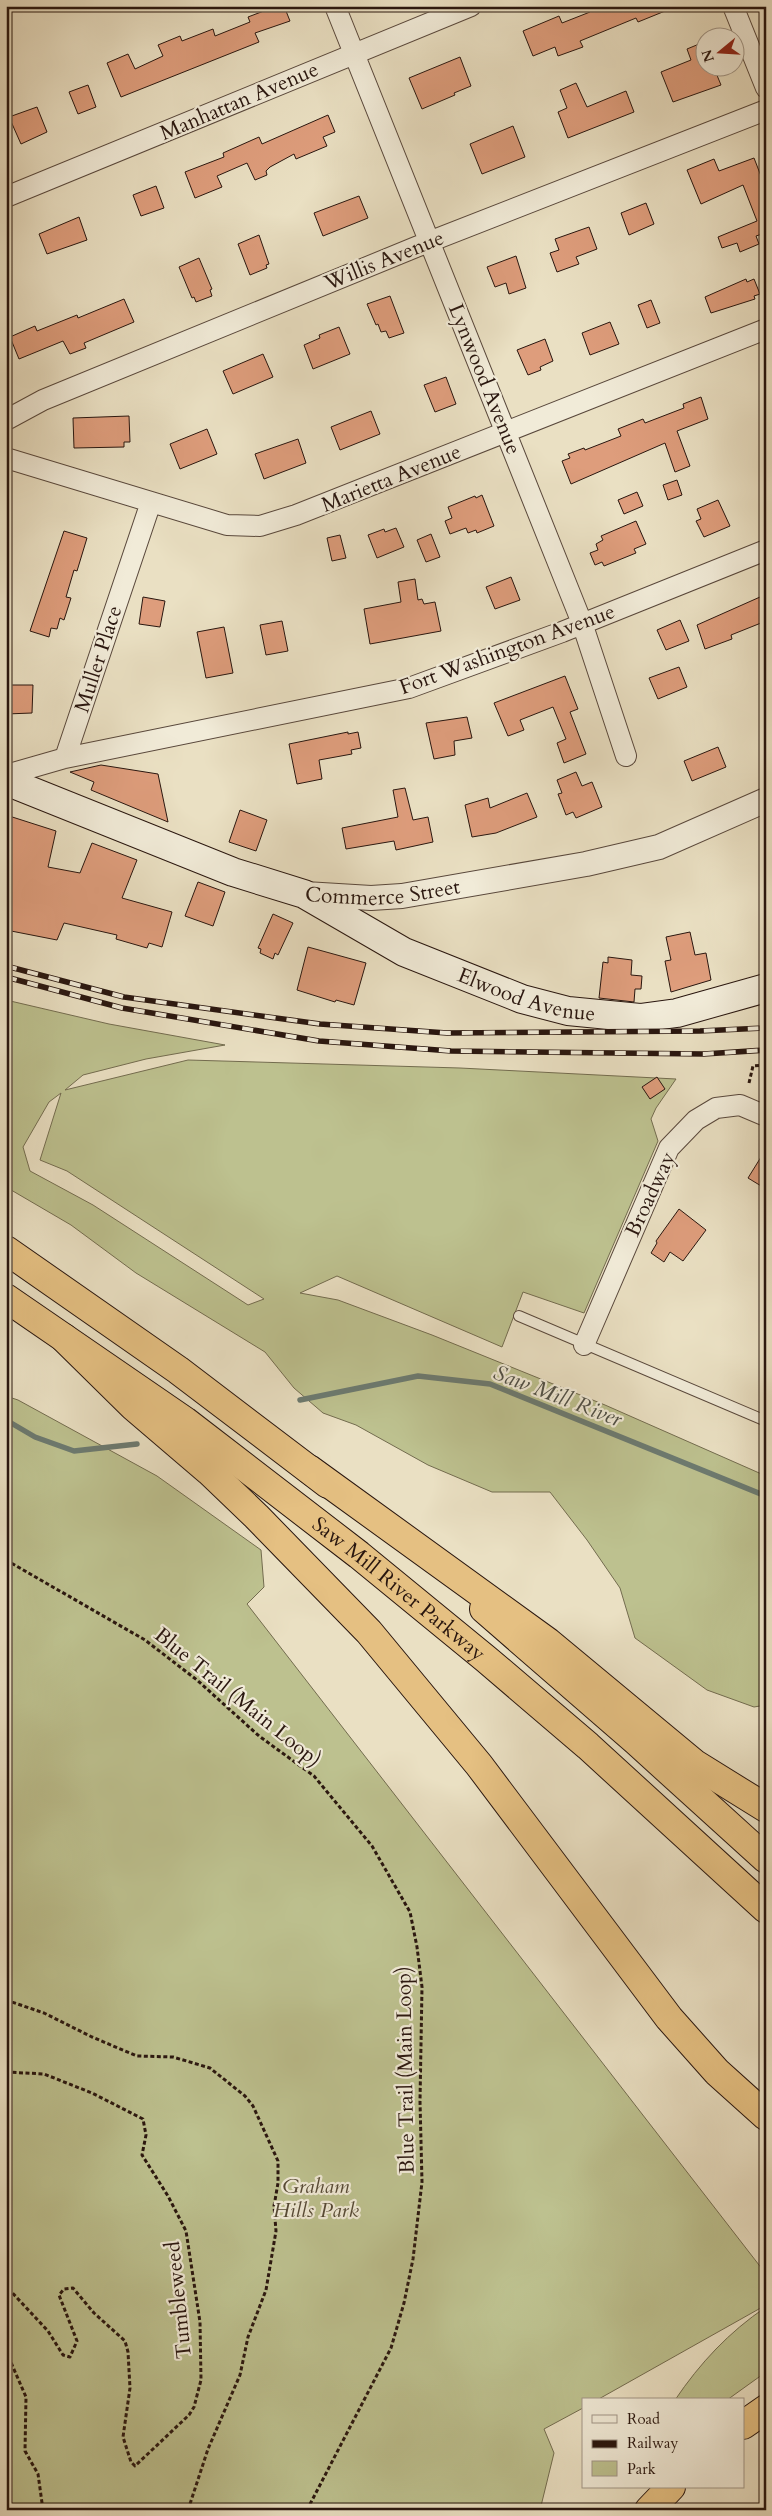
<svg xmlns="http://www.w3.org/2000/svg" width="772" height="2516" viewBox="0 0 772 2516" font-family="Cardo,serif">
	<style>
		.green { fill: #bdc18f; stroke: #736c4f; fill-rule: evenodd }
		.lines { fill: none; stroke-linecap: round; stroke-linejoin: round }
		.stream { stroke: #6c7a70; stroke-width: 5.5 }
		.building { fill: #de9d7c; stroke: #29160f }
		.service-casing { stroke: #59483c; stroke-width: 12 }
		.minor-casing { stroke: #59483c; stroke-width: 22 }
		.tertiary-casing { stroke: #59483c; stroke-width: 26 }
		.secondary-casing { stroke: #29160f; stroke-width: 30 }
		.trunk-casing { stroke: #29160f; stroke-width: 30 }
		.motorway-casing { stroke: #29160f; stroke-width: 30 }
		.path { stroke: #29160f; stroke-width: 3; stroke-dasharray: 4 2.5; stroke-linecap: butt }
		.service { stroke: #f1ebd8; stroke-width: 10 }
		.minor { stroke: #f1ebd8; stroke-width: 20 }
		.tertiary { stroke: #f1ebd8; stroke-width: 24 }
		.secondary { stroke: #f1ebd8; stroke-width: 28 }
		.trunk { stroke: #e5c082; stroke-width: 28 }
		.motorway { stroke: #e5c082; stroke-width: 28 }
		.rail-casing { stroke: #29160f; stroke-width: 5.5 }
		.rail { stroke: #f1ebd8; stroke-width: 4; stroke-dasharray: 11; stroke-linecap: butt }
		.labels { text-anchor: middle; stroke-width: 4.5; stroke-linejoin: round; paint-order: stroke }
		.street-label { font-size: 21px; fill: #29160f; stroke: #f1ebd8 }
		.park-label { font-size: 21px; font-style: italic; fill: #554935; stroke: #f1ebd8 }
		.water-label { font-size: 22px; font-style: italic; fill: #505047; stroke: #f1ebd8 }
	</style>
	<rect width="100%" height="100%" fill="#eae0c3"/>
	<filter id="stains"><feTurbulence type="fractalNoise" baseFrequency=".004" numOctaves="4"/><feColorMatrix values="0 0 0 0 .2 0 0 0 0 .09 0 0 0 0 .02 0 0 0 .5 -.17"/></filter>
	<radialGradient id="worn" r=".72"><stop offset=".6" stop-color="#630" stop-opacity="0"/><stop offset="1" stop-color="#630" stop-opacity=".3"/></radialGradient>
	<path class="green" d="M6,1000L109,1024L225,1045L146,1059L83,1075L65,1090L188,1060L460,1068L676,1079L656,1108L651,1119L658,1141L584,1313L523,1292L502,1347L337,1276L300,1293L338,1300L432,1335L605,1405L766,1476V1705L754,1707L707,1690L635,1638L620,1588L587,1540L550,1492H492L428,1465L356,1425L323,1413L294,1388L265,1352L136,1273L71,1225L6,1187ZM61,1093L40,1160L67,1171L264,1299L248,1305L93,1205L30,1171L23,1147L49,1102Z
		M6,1396L18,1400L157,1476L261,1550L264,1587L247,1604L766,2274V2305L597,2400H583V2408L544,2429L554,2453L540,2510H6Z
		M766,2307V2372L727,2400H675C700,2363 729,2332 766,2307Z"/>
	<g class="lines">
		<path class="stream" d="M300,1400L418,1376L490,1384L766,1496
			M6,1420L35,1437L74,1451L137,1444"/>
	</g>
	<path class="building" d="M277,6H284L290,21L255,33L259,42L121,97L107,63L128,54L135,69L163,56L158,45L180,36L182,41L213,29L215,36L250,22L248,17Z
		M588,6H675V7L638,22L636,18L580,41L583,47L558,56L555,47L533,56L523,31L559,16L562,23L590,12Z
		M704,42V68H714L721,85L673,102L661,72L691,60L687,49Z
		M460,57L471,86L454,93L455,95L422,109L409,78Z
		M576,83L587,107L626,91L634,112L568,138L558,112L567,108L560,90Z
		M88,85L96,107L78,114L69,92Z
		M37,107L47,132L21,144L9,117Z
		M328,115L335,132L323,137L327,146L296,159L294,154L270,167L266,171L267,175L255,180L247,163L217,176L222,187L195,198L185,172L224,157L223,153L259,137L262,144Z
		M513,126L525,157L482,174L470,144Z
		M754,158L766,189V242L762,234L756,236L759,244L740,252L737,243L722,248L718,237L757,221L743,185L701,204L687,170L714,159L719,171Z
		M156,186L164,208L141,216L133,195Z
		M359,196L368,218L323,236L314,213Z
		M646,203L654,224L629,235L621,213Z
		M79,217L87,240L47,254L39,234Z
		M589,227L597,249L576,257L579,264L557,272L550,253L559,250L555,239Z
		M259,235L269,264L266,265L267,268L250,275L238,244Z
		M516,256L526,288L509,294L506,283L495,287L487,267Z
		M199,258L212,289L210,290L212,296L196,302L194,297L192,298L179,267Z
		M746,279L747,282L754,279L760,294L754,296L755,299L711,313L705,297Z
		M390,296L404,333L389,338L386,331L381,332L378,324L376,325L367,304Z
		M124,299L134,322L84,343L86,348L70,354L63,341L19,359L10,337L35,326L37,331L77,315L78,318Z
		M651,300L660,323L647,328L638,305Z
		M610,322L619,344L590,355L582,333Z
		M339,327L350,354L313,369L304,345L320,338L319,335Z
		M545,339L553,361L540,367L541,370L528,375L517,350Z
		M263,354L273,377L233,394L223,371Z
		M446,377L456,404L435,412L424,385Z
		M701,397L708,419L677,431L690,466L675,472L665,443L571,484L562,461L570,458L568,454L584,448L585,450L621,436L618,429L643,419L645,423L684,408L683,404Z
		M371,411L380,434L340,450L331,427Z
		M129,416L130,442H124V447L74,448L73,418Z
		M207,429L217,454L180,469L170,444Z
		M298,439L306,463L264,479L255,454Z
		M677,480L682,495L668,500L663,485Z
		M637,492L643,506L624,514L618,500Z
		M482,495L494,526L477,533L476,530L468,533L466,528L450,534L445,521L452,518L448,507L475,496L476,498Z
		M718,500L730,526L704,537L696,521L701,519L697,509Z
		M636,521L646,544L634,549L636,553L604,566L602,562L595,565L590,553L598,550L596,544L603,540L601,536Z
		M396,528L404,547L377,558L368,535L384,529L385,532Z
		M64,531L87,538L77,571L74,570L66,597L71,598L64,620L60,618L57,629L51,628L49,637L30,631Z
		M431,534L440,557L426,562L417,540Z
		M340,535L346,558L332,561L327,538Z
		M511,577L520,600L495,609L486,587Z
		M415,579L418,600L422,599L424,604L435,602L441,631L370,644L364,609L401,602L398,582Z
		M143,597L165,601L160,627L139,624Z
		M760,597L766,610V621L731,635L732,639L705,649L697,625Z
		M680,620L689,641L666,650L657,630Z
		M282,621L288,651L266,655L260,625Z
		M224,627L233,673L206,678L197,632Z
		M679,667L687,687L658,699L649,678Z
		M565,676L578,709L570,712L586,754L564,763L557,743L566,739L553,707L520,720L524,730L508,736L494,703Z
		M6,685H33L32,713L6,714Z
		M467,717L472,738L454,741L455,755L434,759L426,723Z
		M348,732V734L358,732L361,748L351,750L352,754L319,760L322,779L297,784L289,744Z
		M718,747L726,767L692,781L684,761Z
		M101,765L158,774L168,822L91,790L94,782L70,772Z
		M576,772L582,786L592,782L602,807L576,818L573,812L566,815L558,794L562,793L557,780Z
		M405,788L413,820L428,817L433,842L396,850L394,841L346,849L342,828L398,817L393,790Z
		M527,793L537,817L496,833L472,837L465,805L488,798L490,808Z
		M240,810L267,820L256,851L229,842Z
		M6,815L56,831L48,867L80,873L92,843L137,860L122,898L172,912L162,947L149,943L147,948L116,939L117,935L64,923L57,940L6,930Z
		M198,882L225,892L213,926L185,916Z
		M273,914L293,923L278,955L275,953L273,959L260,953L261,949L258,948Z
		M690,932L695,955L706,953L711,980L671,992L665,961L671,960L666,937Z
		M308,947L366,963L354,1005L336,1000L335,1002L297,990Z
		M608,957L632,960L631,975L642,976L641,989H635L634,1002L599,998L603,962L608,963Z
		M657,1077L665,1089L650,1099L642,1087Z
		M766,1149V1189L748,1178Z
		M679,1209L706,1230L683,1261L670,1252L664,1262L651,1253L657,1243L656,1241Z"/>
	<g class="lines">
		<defs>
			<path id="service" d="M519,1316L766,1421"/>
			<path id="minor" d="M335,6L582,623L626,756
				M733,6L766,88
				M6,197L471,6
				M6,420L43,400L416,247L766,110
				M6,458L227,525L260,526L296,515L766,329
				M65,758L151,502
				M6,775L65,758L409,688L562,632L766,550
				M584,1345L669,1148L696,1120L716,1108L740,1105L766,1116"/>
			<g id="tertiary">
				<path id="s1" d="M305,894L371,898L402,896L586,864L659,847L766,800"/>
			</g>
			<g id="secondary">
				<path id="s2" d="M6,781L233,872L304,894L404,952L522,999L568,1011L640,1018L677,1013L766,988"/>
			</g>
			<g id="trunk">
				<path d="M6,1250L178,1370L328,1484"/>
				<path id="s3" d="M6,1298L185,1421L359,1555L486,1659L588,1746L766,1909"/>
				<path d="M484,1609L636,1741L766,1859"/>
			</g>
			<path id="motorway" d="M64,1338L133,1406L209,1471L256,1516L369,1632L479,1765L669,2018L717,2072L766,2116
				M309,1469L548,1642L695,1764L766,1808
				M743,2425L766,2409
				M649,2510L671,2487"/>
		</defs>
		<use href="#service" class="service-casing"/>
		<use href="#minor" class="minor-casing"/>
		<use href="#tertiary" class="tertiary-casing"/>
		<use href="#secondary" class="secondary-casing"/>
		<use href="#trunk" class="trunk-casing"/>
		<use href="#motorway" class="motorway-casing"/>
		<path class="path" d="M749,1083L753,1066L766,1065
			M6,1560L145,1640L197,1680L259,1736L314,1776L372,1846L410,1912L417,1947L422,1987L420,2101L422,2182L413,2259L404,2303L391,2348L307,2510
			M6,2000L44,2013L92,2037L137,2056L173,2057L210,2068L245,2096L253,2106L278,2161V2183L274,2206L276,2231L266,2290L248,2337L240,2375L208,2449L188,2510
			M6,2072L44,2074L92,2093L143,2119L146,2135L142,2155L168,2196L186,2231L200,2322L201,2380L194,2407L189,2415L135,2466L131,2462L123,2437L130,2388L128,2352L125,2341L94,2313L73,2288L64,2289L59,2295L77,2341L70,2357L63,2355L48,2331L6,2286
			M6,2351L26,2397L25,2451L38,2474L43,2510"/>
		<use href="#service" class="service"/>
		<use href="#minor" class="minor"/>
		<use href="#tertiary" class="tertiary"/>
		<use href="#secondary" class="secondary"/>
		<use href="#trunk" class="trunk"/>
		<use href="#motorway" class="motorway"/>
		<defs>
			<path id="rail" d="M6,966L124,997L320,1024L447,1033L700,1031L766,1028
				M6,977L122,1008L319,1041L451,1051L704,1054L766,1050"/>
		</defs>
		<use href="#rail" class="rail-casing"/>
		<use href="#rail" class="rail"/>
	</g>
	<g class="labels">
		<g class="street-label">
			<text transform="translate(239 101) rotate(-23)" y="7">Manhattan Avenue</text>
			<text transform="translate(384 260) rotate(-22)" y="7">Willis Avenue</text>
			<text transform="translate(485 379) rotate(68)" y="7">Lynwood Avenue</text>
			<text transform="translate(391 478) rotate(-22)" y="7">Marietta Avenue</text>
			<text transform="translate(507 649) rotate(-20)" y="7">Fort Washington Avenue</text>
			<text transform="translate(98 659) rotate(-72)" y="7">Muller Place</text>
			<text dy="7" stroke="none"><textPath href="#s1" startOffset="78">Commerce Street</textPath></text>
			<text dy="7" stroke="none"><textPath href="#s2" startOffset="565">Elwood Avenue</textPath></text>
			<text transform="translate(650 1194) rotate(-65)" y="7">Broadway</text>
			<text dy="7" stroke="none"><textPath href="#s3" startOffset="489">Saw Mill River Parkway</textPath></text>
			<text transform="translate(238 1697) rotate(39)" y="7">Blue Trail (Main Loop)</text>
			<text transform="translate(405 2070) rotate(-91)" y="7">Blue Trail (Main Loop)</text>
			<text transform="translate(178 2300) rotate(-96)" y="7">Tumbleweed</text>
		</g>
		<g class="park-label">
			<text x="316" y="2193">Graham<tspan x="316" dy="24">Hills Park</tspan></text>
		</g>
		<g class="water-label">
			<text transform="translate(558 1395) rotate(21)" y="8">Saw Mill River</text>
		</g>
	</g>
	<rect width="772" height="2516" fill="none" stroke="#eae0c3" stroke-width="25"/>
	<rect x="8" y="8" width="757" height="2501" fill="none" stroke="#29160f" stroke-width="2.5"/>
	<rect x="12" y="12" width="747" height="2491" fill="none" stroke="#29160f"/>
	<rect x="582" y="2398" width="162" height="90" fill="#f1ebd8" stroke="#a19688"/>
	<rect x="592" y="2415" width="25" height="8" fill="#f1ebd8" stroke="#a19688"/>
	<text x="627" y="2424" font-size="15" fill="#29160f">Road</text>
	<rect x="592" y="2440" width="25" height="8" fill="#29160f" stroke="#a19688"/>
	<text x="627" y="2448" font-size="15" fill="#29160f">Railway</text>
	<rect x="592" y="2461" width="25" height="15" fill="#bdc18f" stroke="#a19688"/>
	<text x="627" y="2474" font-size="15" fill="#29160f">Park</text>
	<g transform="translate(720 52) rotate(252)"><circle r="24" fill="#f1ebd8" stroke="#a19688"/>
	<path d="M0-4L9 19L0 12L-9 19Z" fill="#8f2418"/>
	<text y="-8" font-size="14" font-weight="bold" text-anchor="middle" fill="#29160f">N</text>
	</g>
	<rect width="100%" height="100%" filter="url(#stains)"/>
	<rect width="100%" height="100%" fill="url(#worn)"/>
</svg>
